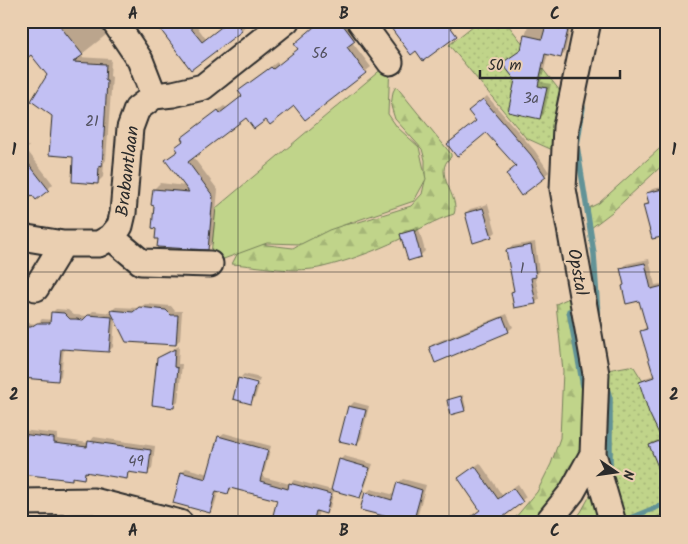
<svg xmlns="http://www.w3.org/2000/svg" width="688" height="544" viewBox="0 0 688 544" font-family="Kalam,sans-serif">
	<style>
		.grass { fill: url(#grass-dots); stroke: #76805a }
		.forest { fill: url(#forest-firs); stroke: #76805a }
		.park { fill: #c0d48a; stroke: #76805a }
		.shadow { fill: #0003 }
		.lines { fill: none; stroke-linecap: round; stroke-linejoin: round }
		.stream { stroke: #629397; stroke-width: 5.5 }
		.building { fill: #c2c0f3; stroke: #2b2b2b }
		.minor-casing { stroke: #2b2b2b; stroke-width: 29 }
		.minor { stroke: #eacfb1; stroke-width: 25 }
		.grid { fill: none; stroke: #2b2b2b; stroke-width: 1; stroke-opacity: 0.55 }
		.labels { text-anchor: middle; stroke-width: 4; stroke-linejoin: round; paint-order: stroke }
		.number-label { font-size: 15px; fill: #51505d }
		.street-label { font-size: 18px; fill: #2b2b2b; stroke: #eacfb1 }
		.neatline { fill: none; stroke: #2b2b2b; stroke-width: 2 }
		.grid-label { font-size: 16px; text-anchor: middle; font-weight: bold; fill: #2b2b2b }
	</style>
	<defs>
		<pattern id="grass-dots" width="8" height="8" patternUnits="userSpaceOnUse" patternTransform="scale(1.25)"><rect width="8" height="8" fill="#c0d48a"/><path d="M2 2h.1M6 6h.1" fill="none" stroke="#a5b677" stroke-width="1.8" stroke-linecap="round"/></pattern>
		<pattern id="forest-firs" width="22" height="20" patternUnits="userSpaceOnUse" patternTransform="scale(1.25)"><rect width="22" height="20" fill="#c0d48a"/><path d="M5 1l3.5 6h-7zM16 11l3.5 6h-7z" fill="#a5b677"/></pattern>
	</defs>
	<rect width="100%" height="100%" fill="#eacfb1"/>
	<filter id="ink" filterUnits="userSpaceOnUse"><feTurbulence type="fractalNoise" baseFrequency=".02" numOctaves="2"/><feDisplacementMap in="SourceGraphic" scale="10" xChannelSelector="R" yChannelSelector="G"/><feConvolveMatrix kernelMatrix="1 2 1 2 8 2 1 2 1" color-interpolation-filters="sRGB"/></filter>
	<g filter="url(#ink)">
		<path class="grass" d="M479,21H505L571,105L568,157L526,138L449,45Z
			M629,366L634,367L667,420V510L663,512L667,523H620L605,469L602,371Z
			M56,513L92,517L114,523H56Z"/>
		<path class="forest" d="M396,86L451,154V157C431,173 461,197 454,214C434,220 417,231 398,240C375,251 348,261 323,267C296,274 260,266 232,264L241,247L251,243L293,248L327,228L359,222L411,206L422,194L425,181V160L422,149L395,119L391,106L393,92Z
			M667,142V161L612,212L591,228L589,208L599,203Z
			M580,293L589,404L579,471L539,523H519L515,518L537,492L551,464L560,438L563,371L556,304Z
			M592,492L600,523H572L581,512Z"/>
		<path class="park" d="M390,62L388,114L397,127L419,147L426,179L414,201L329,230L301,244L267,243L210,264L216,208Z"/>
		<path class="shadow" d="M22,21H97L106,35L78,57L111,59L110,76L112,77L106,160L104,163L103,177L97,183L75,156L54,115L49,75L32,53Z
			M155,21H193L206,39L230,21H242L246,26L191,68Z
			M322,21H350L360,34L352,42L371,67L305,118L294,104L267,118L246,116L193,157L218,190L213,243L207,248L155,204L154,189L160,183L186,186L172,155L179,150L188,133L224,106L227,108L243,96L246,86L277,62L279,64L299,49Z
			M529,21H572L565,53L560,57L548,54L541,82L551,84L544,114L540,118L516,80L508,59L522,49Z
			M487,96L535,151L549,172L521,195L517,165L478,120L474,108Z
			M21,137L29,147L26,149L53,184L48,189L32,194L21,202Z
			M667,186V234L645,206L649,201L647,194L652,189Z
			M488,204L496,232L491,236L466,213L470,209Z
			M418,226L425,251L421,255L408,259L401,234L405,230Z
			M535,242L539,272L535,276L540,299L535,303L512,292L515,289L508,251L512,246Z
			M649,259L655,285L667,283V461L659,464L651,445L655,441L663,438L640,383L645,378L654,375L642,331L647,326L640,299L625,284L622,269L626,264Z
			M145,304L171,306L175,311H182L180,340L175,344L115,318L113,347L109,351L64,347L61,376L57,380L26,377L21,381V322L37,324L42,319L52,320V313L56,309L68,310L74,315L88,316L93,311L113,313L111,311L116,307L139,308Z
			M507,314L513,327L508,331L430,347L434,343Z
			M179,346L178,364H182L178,402L174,406L158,359L162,355Z
			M244,374L260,378L259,382L241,377Z
			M241,377V380L259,385L255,398L250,402L234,398Z
			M463,395L466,408L464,410L448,400Z
			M354,402L369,406L361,439L356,444L341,440L350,406Z
			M21,430L58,434L57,439L89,443L94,437L155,446L152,469L147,473L131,471L126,477L88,472L83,477L74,476L72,478L21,471Z
			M224,433L271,446L263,477L290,484L294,480L332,490L341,459L344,456L373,464L363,493L360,497L334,490L330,508L326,512L319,510L316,523H290L279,500L233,487L228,493L219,490L214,507L210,512L182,472L186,468L209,474L219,437Z
			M480,463L502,495L518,484L526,497L492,523H463L482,510L464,474Z
			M403,479L426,485L417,518L412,523L389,516L366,493L371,489L395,495L398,483Z
			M667,511V523H650L657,516Z
			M37,520V523H21V521Z"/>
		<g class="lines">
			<path class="stream" d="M583,107L577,146L594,254L598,316
				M569,311L583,386H590
				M606,385L610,398V473
				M621,518L623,521L667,503"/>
		</g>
		<path class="building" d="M21,21H56L83,55L73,62L106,64L105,81H107L104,134L102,167L99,166L98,184L72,182L73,157L49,155L52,116L31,101L47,75L31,55L21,63Z
			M154,21H185L202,42L229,21H235L242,31L191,70Z
			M321,21H340L355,41L347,47L366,73L305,120L294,106L270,125L266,120L254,129L246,118L188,162L213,196L208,250L157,247L158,239H155L156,229L152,228L154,206L151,205L153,189L189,192L165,160L178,151L175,147L183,141L181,138L218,110L220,113L242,96L238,91L271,67L273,69L298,49L294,44Z
			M400,21H446L457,36L423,61L416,51L411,55L391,28Z
			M546,25L568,30L561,58L545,54L538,86L547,88L540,119L508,112L515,80L502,63L521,50L524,35L542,39Z
			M483,99L531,155L546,177L521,196L506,174L516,166L486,133L457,157L447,144L476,121L468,111Z
			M21,154L49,190L36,200L32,195L21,203Z
			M667,188V236L652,239L643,205L649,204L646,193Z
			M483,208L492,237L473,243L465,213Z
			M414,230L421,257L408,261L400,234Z
			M531,245L536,277L531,278L536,304L514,308L511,292L514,291L506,250Z
			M645,263L651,289L667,285L666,486L649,445L662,440L649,413L639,382L654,377L640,331L647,329L639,301L626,304L622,286L624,285L620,268Z
			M139,307L166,310L171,315H178L176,345L126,342L110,310L133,312Z
			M51,312L64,313L70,319H76L83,320L88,315L112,317L109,352L61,349L58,381L22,378L25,327H31L37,323H50Z
			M503,317L509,332L435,363L429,347Z
			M175,349L174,367L178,368L174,408L152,405L157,358Z
			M238,378L257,383L251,404L233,399Z
			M461,396L465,411L450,415L447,400Z
			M348,406L366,410L357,445L339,441Z
			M21,434L54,438V443L87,447L88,441L151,450L148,475L128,472L127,479L85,472L84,479L72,477V480L21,474Z
			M218,436L268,450L260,481L288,489L289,483L331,494L326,514L316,511L313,523H285L272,519L277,500L230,488L228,494L216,491L210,513L173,503L181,472L206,479Z
			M339,459L370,468L360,498L331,490Z
			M475,466L498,499L513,488L523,502L495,523H463L480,510L458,478Z
			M397,482L422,490L413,523H386L388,517L360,510L365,492L392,500Z"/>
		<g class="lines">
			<defs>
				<path id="minor" d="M114,21L140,60L154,96
					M360,21L390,62
					M588,21L566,127L563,189L596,374L593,454L613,523
					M21,237L63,244H99L111,237L120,226L123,213L130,128L137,109L154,96L173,94L203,87L286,21
					M111,237L141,262L210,264
					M36,288L63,244
					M21,502L94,501L180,523
					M547,523L572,492L593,454"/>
			</defs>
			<use href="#minor" class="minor-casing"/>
			<use href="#minor" class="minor"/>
		</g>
	</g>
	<path class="grid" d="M238,21V523M449,21V523M21,272H667"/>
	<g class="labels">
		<g class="number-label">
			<text x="320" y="58">56</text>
			<text x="531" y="103">3a</text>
			<text x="92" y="126">21</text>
			<text x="522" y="273">1</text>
			<text x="136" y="466">49</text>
		</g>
		<g class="street-label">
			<text transform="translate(127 171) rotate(-83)" y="6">Brabantlaan</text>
			<text transform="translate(578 272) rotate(80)" y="6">Opstal</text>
		</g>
	</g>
	<rect width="688" height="544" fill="none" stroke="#eacfb1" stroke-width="55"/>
	<g transform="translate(616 472) rotate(103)" stroke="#eacfb1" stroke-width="4" paint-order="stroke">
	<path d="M0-4L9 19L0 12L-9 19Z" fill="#2b2b2b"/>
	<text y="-8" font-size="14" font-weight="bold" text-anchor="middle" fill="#2b2b2b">N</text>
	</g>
	<path d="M480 70v8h140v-8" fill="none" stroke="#2b2b2b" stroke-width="2.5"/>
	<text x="488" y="70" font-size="15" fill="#2b2b2b" stroke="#eacfb1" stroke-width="4" paint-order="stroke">50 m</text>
	<rect x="28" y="28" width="632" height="488" class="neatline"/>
	<g class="grid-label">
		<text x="133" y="19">A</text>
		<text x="344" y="19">B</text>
		<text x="555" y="19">C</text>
		<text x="14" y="155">1</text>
		<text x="674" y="155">1</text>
		<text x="14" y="400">2</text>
		<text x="674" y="400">2</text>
		<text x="133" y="536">A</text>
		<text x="344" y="536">B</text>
		<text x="555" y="536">C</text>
	</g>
</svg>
